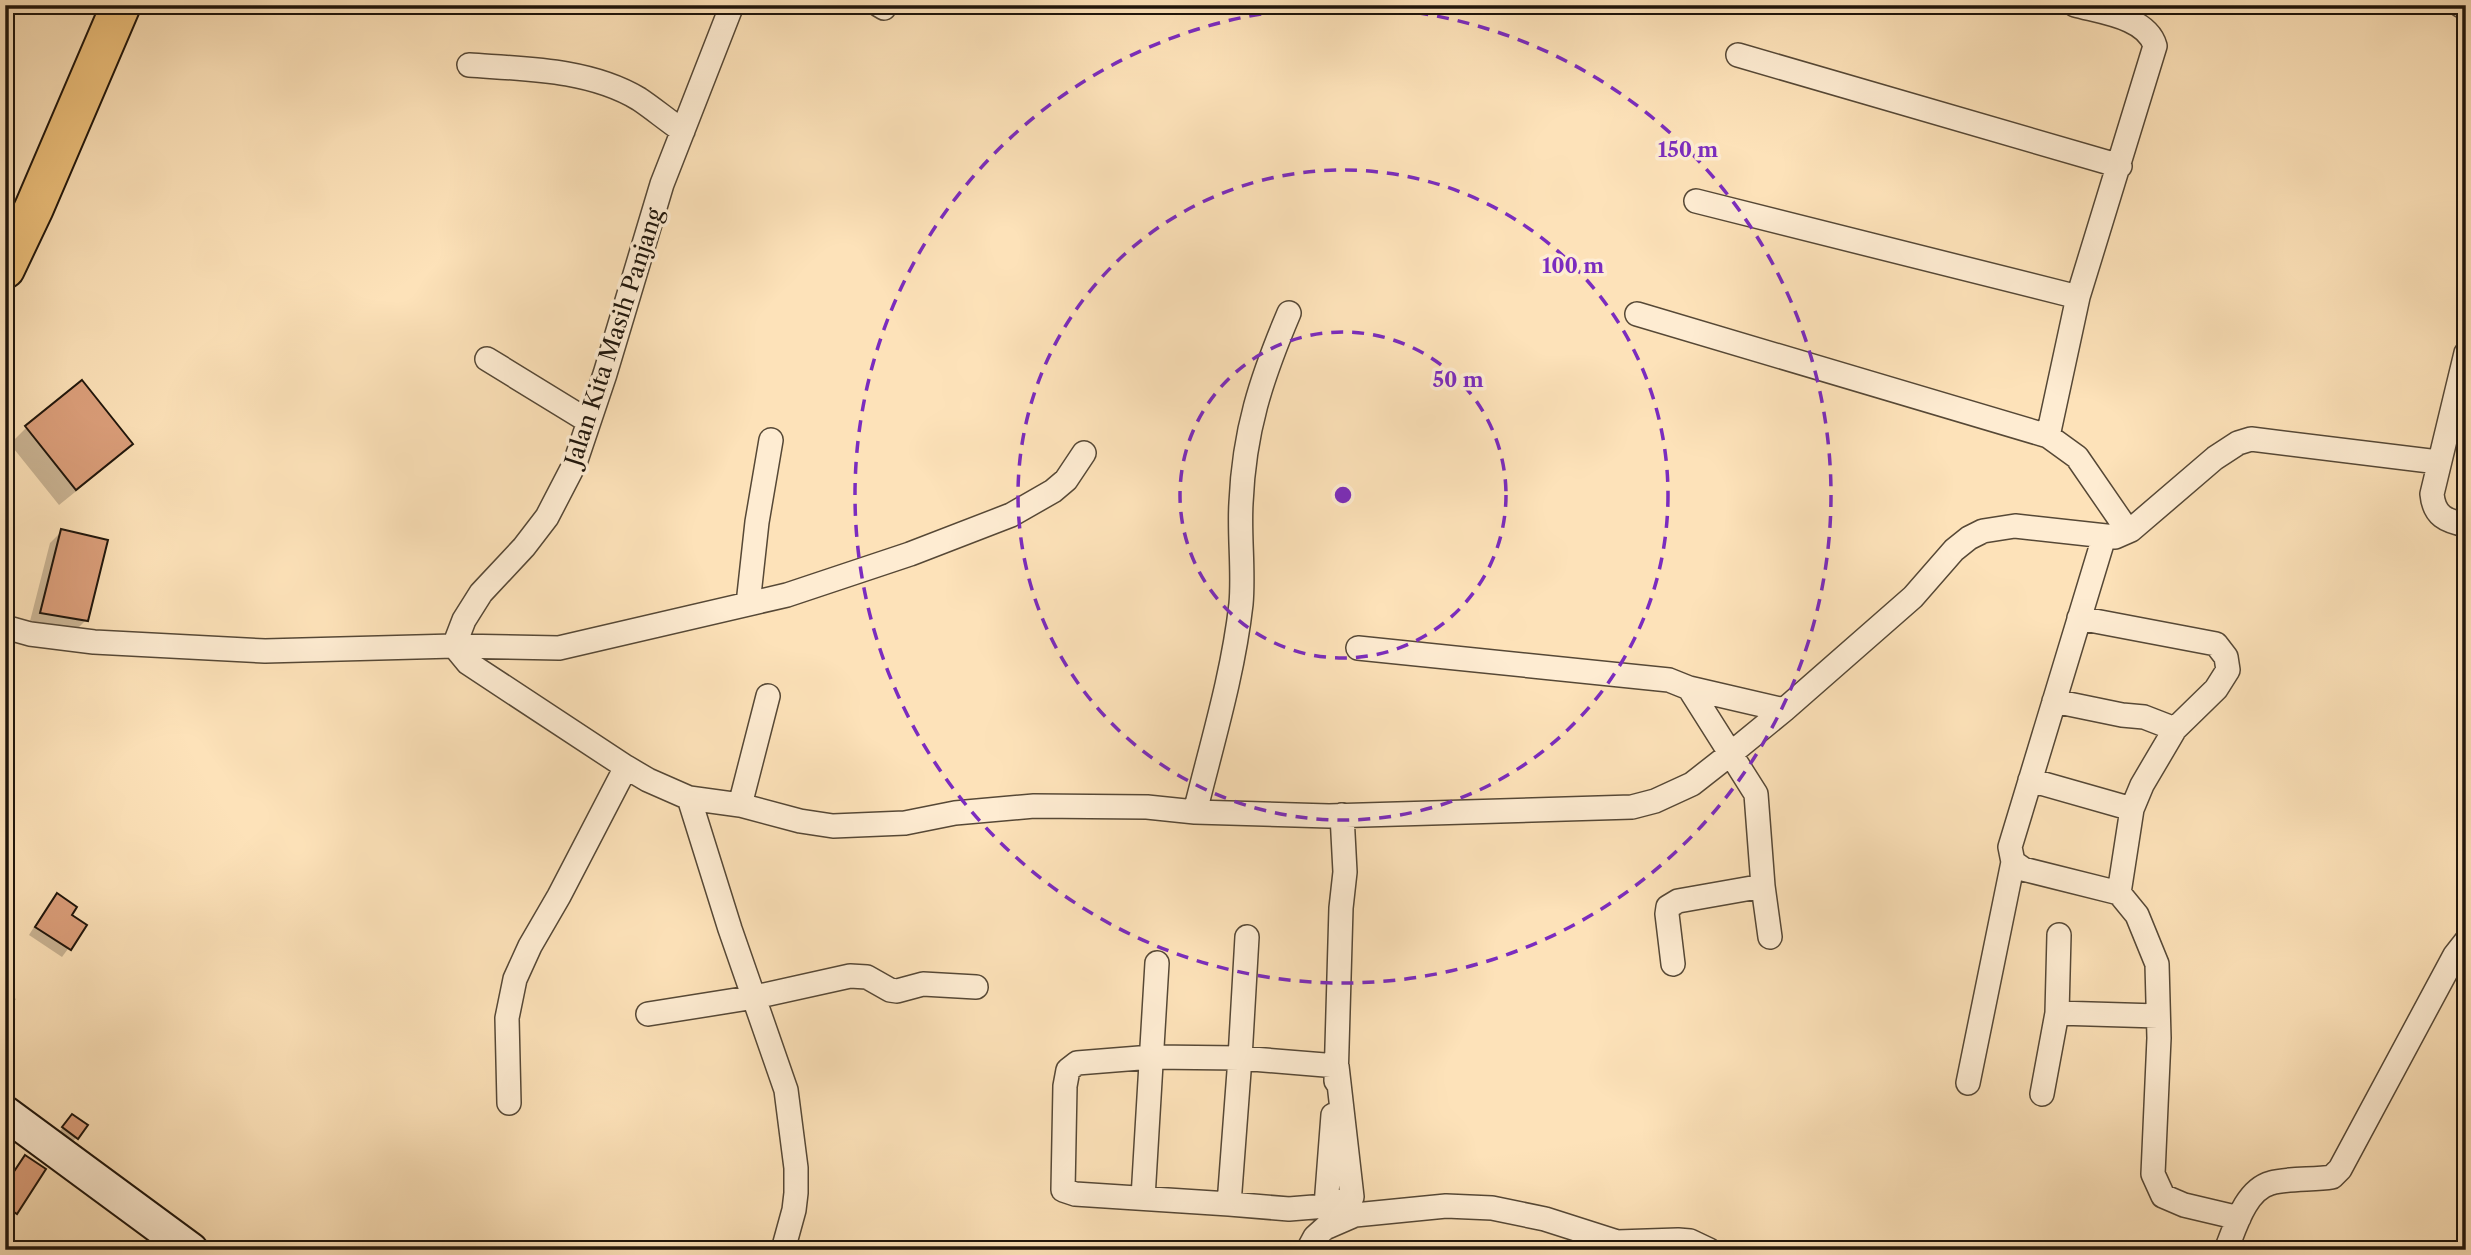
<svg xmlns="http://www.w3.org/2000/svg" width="2471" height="1255" viewBox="0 0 2471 1255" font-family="'Libre Caslon Text',serif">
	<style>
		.shadow { fill: #0003 }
		.building { fill: #dc9f7b; stroke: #1f150b; stroke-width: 2 }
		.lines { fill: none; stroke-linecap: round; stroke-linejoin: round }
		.minor-casing { stroke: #564836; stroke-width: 26 }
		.secondary-casing { stroke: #1f150b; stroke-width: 37 }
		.trunk-casing { stroke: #1f150b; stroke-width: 42 }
		.minor { stroke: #feecd2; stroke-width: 23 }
		.secondary { stroke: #feecd2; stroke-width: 33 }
		.trunk { stroke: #eec17c; stroke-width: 38 }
		.ring { fill: none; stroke: #7b2cbf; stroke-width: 3.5; stroke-dasharray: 12 9 }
		.labels { text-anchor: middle; stroke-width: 7; stroke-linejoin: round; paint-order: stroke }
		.street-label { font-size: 23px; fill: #1f150b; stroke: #feecd2 }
		.centre { fill: #7b2cbf; stroke: #feecd2; stroke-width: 3.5 }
		.ring-label { font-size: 21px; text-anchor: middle; font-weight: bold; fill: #7b2cbf; stroke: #feecd2; stroke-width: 7; stroke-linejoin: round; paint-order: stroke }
	</style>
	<rect width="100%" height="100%" fill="#fde2b9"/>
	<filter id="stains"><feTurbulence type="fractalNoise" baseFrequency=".00286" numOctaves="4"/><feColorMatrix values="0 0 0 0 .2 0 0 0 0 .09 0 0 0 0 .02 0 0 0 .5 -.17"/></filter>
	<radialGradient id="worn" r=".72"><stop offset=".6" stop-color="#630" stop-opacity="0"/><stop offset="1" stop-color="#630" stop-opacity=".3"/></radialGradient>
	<path class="shadow" d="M82,382L131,443L115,460L59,505L10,444L26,428Z
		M62,531L86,620L74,632L29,625L50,543Z
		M57,896L69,916L85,926L62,957L29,935L49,903Z
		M5,992L16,999L5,1014Z
		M69,1120L76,1138L73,1141L60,1131Z
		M25,1157L16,1213L8,1220L5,1219V1183Z"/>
	<path class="building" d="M82,380L133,444L76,490L25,426Z
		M61,529L108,540L88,621L40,613Z
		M57,893L77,907L72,915L87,925L71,950L35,927Z
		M72,1114L88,1125L78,1139L62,1127Z
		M25,1155L46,1169L17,1214L5,1206V1185Z"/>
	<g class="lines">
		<defs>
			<path id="minor" d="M732,5L662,184L605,374L575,463L547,517L524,547L481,593L464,620L454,646L559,648L787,595L910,554L1011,515L1053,491L1066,480L1084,453
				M879,5L884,8
				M2460,5L2466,8
				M1738,55L2120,166
				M469,65C525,69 589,69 639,99C654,109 668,121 683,131
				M1696,201L2078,297
				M1637,314L2048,436L2077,457L2128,531
				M2466,353L2432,494C2434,516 2446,521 2466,525
				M487,359L588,421
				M2048,436L2078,297L2155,46C2147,17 2100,12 2075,5
				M2104,537L2010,847L2013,862L2023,869L2119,893L2137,915L2157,964L2159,1038L2153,1174L2163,1196L2184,1205L2239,1218
				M748,604L757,522L771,440
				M2079,618L2216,644L2226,657L2228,670L2216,689L2175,729L2142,785L2132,809L2119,893
				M5,627L30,634L94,642L265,651L454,646L468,663L626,767L648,780L689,798L730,929L786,1090L796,1168V1193L794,1210L783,1250
				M1358,648L1669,680L1689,688L1756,794L1763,886L1770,937
				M1689,688L1784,710
				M2054,701L2122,715L2144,717L2175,729
				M2030,780L2132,809
				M689,798L740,805L800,821L833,826L905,823L955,813L1034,806L1147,807L1195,812L1329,816L1632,807L1655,801L1692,784L1729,755L1784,710L1913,597L1954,550L1969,538L1983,531L2015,526L2115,537L2131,530L2215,458L2238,443L2251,439L2438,462
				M740,805L768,696
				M1195,812C1212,743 1233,675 1241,604C1244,571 1239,536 1241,503C1244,431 1261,379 1289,313
				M1673,964L1667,914L1668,907L1678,901L1763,886
				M2057,1013L2059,935
				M648,1014L755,997L850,976L867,977L890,990L897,991L923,984L976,987
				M1336,1081L1341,908L1345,872L1342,815
				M1968,1083L2013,862
				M2042,1094L2057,1013L2158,1016
				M509,1103L507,1018L515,979L530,946L559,896L626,767
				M1143,1198L1157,963
				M1229,1204L1289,1209L1326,1206L1352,1197L1337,1066L1240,1058L1152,1057L1077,1063L1068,1070L1065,1086L1063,1190L1075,1194L1229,1204L1240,1058L1247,937
				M1326,1206L1333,1115
				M1308,1250L1315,1237L1325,1228L1355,1215L1446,1206L1492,1208L1545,1219L1617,1242L1678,1240L1690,1241L1709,1250
				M2226,1250C2235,1228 2245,1190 2271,1183C2288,1178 2314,1180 2332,1177L2340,1169L2455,955L2466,941"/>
			<path id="secondary" d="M5,1113L191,1250"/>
			<path id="trunk" d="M5,269L34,208L121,5"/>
		</defs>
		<use href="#minor" class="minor-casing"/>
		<use href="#secondary" class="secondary-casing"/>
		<use href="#trunk" class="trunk-casing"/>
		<use href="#minor" class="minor"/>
		<use href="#secondary" class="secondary"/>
		<use href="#trunk" class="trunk"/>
	</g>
	<g class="ring">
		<circle cx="1343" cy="495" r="163"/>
		<circle cx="1343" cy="495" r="325"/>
		<circle cx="1343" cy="495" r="488"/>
	</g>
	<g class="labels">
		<g class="street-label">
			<text transform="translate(614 337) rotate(-72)" y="8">Jalan Kita Masih Panjang</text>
		</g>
	</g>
	<circle cx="1343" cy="495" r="10" class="centre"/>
	<g class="ring-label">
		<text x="1688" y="157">150 m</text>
		<text x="1573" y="273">100 m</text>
		<text x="1458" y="387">50 m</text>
	</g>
	<rect width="2471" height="1255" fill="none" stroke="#fde2b9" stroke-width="28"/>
	<rect x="7" y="7" width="2457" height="1241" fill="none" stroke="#1f150b" stroke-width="3.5"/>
	<rect x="14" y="14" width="2443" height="1227" fill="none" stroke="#1f150b" stroke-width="2"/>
	<rect width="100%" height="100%" filter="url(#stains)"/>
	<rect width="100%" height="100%" fill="url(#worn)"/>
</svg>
